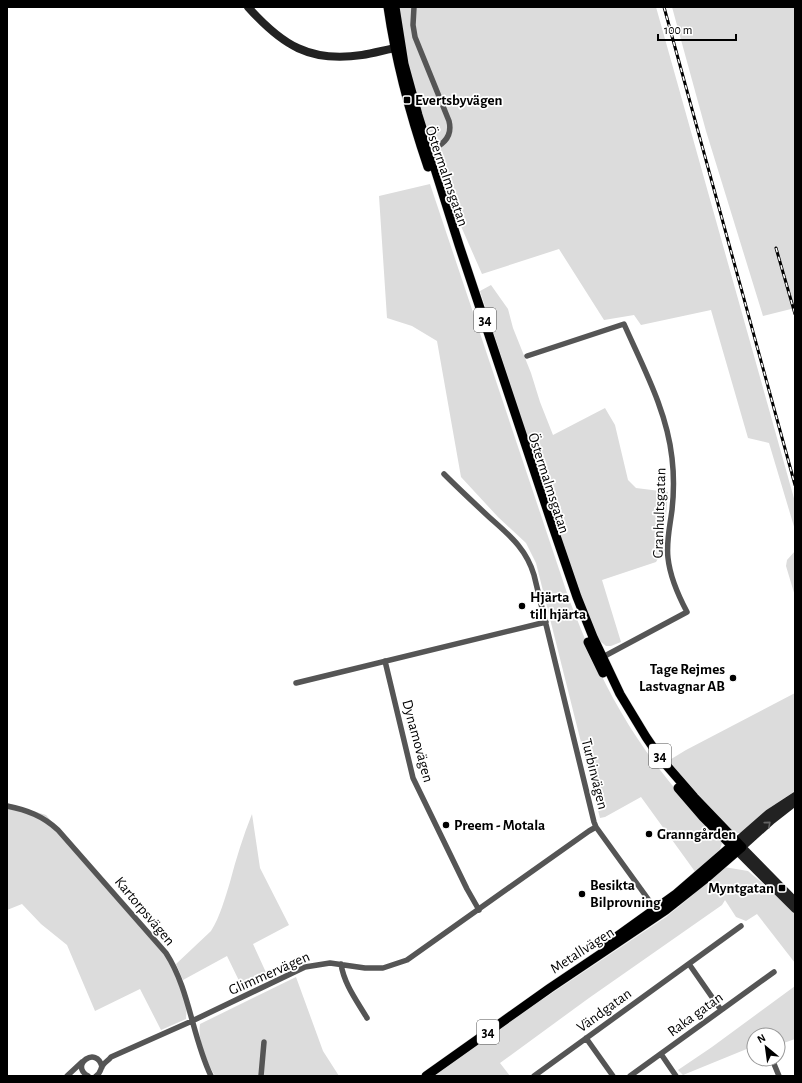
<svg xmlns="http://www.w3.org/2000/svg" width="802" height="1083" viewBox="0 0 802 1083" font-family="'Alegreya Sans',sans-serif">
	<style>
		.green { fill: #dcdcdc }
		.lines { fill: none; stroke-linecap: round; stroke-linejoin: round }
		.primary-casing { stroke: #dbdbdb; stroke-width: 10 }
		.street { stroke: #555; stroke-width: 5.5 }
		.secondary { stroke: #222; stroke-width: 8 }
		.primary { stroke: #000; stroke-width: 9 }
		.rail-casing { stroke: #000; stroke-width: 3 }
		.rail { stroke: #fff; stroke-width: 1.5; stroke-dasharray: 4.5; stroke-linecap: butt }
		.oneway { stroke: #646464 }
		.poi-dot { fill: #000; stroke: #fff; stroke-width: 1.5 }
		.labels { text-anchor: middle; stroke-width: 3.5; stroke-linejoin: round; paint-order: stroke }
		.shield { fill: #fff; stroke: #4c4c4c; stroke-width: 1 }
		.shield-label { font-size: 14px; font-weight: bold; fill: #000 }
		.poi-label { font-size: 15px; font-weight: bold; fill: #000; stroke: #fff; text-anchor: start }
		.street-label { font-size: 15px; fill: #000; stroke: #fff }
	</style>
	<rect width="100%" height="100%" fill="#fff"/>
	<path class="green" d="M399,7H656L795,502V530L769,443L748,438L711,310L641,325L634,315L604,320L559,249L482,274L442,183L419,112L403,42Z
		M672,7H795V308L763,316L706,131Z
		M430,184L569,599C584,638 600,676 621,712C648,759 683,800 720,839L722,843L719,852L696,873L641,797L605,817L600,818L536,563L526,543L498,517L461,477L437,341L412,326L387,318L379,196Z
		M491,285L508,309L513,328L531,373L540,402L553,435L605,408L615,425L628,480L636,488L668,492L666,517L662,532L663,550L656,562L602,580L621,642L611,646H606L600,641L596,635L582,601L552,513L480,291Z
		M795,551V596L786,566L787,560Z
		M795,693V791L771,807L742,833H734L730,830L668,761L686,750Z
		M7,803L46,815L173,963L187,1002L186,1019L161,1030L140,989L95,1011L67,945L41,924L22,904L7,910Z
		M252,814L260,868L289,925L253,944L269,979L244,991L227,956L183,980L176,964L211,931C220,917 225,898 230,882C236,859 243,836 252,814Z
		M724,867L748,871L795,911V963L757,914L746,921L736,917L725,900L722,905L589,998L500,1063L510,1076H434L537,1003L666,917L693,895Z
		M296,977L323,1051L339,1076H215C207,1062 197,1039 200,1024Z
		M795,986V1039L778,1045V1035H754V1046L683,1075L678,1070L712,1047Z"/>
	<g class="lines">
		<defs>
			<path id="primary" d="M388,7C396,62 410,114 428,167
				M395,7L404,64L418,115L459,245L552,524L577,597L593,637L620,694L646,737L661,759L694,797L742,847L704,880L666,910L550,988L426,1076
				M588,642L603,673
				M678,788L703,817L737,851
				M605,945L676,894L735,843"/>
		</defs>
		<use href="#primary" class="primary-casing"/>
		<path class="street" d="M414,7L413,25L415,37L449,121C453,137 442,146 428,151
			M527,356L624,324C643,367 667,411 672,458C674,475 674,492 672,510C670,526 666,542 668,558C670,577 678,595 687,612L601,658
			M444,474C459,489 474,503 489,517C509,535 526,548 534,575L594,822L596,827L656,910
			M385,661L413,778L467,889L479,910
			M296,683L546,622
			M7,806C27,810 43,816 58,830L166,953C190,990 192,1037 211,1076
			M341,964C344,984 357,1001 367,1018
			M689,964L721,1010
			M586,1038L613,1076
			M661,1054L676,1076
			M772,1059L779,1076
			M67,1076L82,1062
			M88,1076C69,1065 97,1045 102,1067
			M96,1076C101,1073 100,1069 103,1065C105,1062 109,1060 111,1057L192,1021L305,967L330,963L365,968H383L407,960L589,831L596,827
			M261,1076L264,1042
			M534,1076L741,926
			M630,1076L774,972"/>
		<path class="secondary" d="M248,7C282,45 310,63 362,55C375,53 388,49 401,47
			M795,802L772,820L742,847L795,901
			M737,841L769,813L795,796
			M737,851L795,909"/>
		<use href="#primary" class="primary"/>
		<defs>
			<path id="rail" d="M664,7L795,485
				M776,248L795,314"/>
		</defs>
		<use href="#rail" class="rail-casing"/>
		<use href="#rail" class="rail"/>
	</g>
	<defs><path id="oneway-chevron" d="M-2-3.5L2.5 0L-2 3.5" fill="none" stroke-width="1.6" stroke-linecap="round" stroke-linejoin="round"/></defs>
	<use class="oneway" href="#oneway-chevron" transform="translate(768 824) rotate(-41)"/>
	<g class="poi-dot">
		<rect x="403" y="96" width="8" height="8" rx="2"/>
		<circle cx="522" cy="606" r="4"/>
		<circle cx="733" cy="678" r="4"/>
		<circle cx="446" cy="825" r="4"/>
		<circle cx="649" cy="834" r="4"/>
		<rect x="778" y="884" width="8" height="8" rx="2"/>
		<circle cx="582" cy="894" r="4"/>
	</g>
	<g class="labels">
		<g class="shield">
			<rect x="474" y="308" width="22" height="24" rx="3"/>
			<rect x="649" y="744" width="22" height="24" rx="3"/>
			<rect x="477" y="1020" width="22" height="24" rx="3"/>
		</g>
		<g class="shield-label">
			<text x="485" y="325">34</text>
			<text x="660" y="761">34</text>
			<text x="488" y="1037">34</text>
		</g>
		<g class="poi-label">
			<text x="415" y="105">Evertsbyvägen</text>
			<text x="530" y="602">Hjärta<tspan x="530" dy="17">till hjärta</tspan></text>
			<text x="725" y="674" text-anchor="end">Tage Rejmes<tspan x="725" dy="17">Lastvagnar AB</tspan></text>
			<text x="454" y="830">Preem - Motala</text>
			<text x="657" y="839">Granngården</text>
			<text x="590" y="890">Besikta<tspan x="590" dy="17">Bilprovning</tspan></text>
			<text x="774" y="893" text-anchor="end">Myntgatan</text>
		</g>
		<g class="street-label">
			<text transform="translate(447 176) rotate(71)" y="5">Östermalmsgatan</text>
			<text transform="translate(549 483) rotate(72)" y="5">Östermalmsgatan</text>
			<text transform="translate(659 513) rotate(-88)" y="5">Granhultsgatan</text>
			<text transform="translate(418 741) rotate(75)" y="5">Dynamovägen</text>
			<text transform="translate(595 774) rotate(76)" y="5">Turbinvägen</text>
			<text transform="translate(145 911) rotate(50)" y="5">Kartorpsvägen</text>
			<text transform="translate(582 950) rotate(-33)" y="5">Metallvägen</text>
			<text transform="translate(269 973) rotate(-24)" y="5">Glimmervägen</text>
			<text transform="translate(604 1010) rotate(-36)" y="5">Vändgatan</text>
			<text transform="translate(695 1014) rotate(-36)" y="5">Raka gatan</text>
		</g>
	</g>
	<rect width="802" height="1083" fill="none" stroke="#000000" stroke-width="16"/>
	<g transform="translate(766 1047) rotate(331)"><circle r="19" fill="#ffffff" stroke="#999999"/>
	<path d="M0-3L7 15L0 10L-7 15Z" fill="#000000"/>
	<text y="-6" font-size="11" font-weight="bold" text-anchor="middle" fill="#000000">N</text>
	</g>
	<path d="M658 34v6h78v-6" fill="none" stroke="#000000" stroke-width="2"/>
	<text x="664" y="34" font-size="12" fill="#000000" stroke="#ffffff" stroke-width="3" paint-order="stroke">100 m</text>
</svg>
